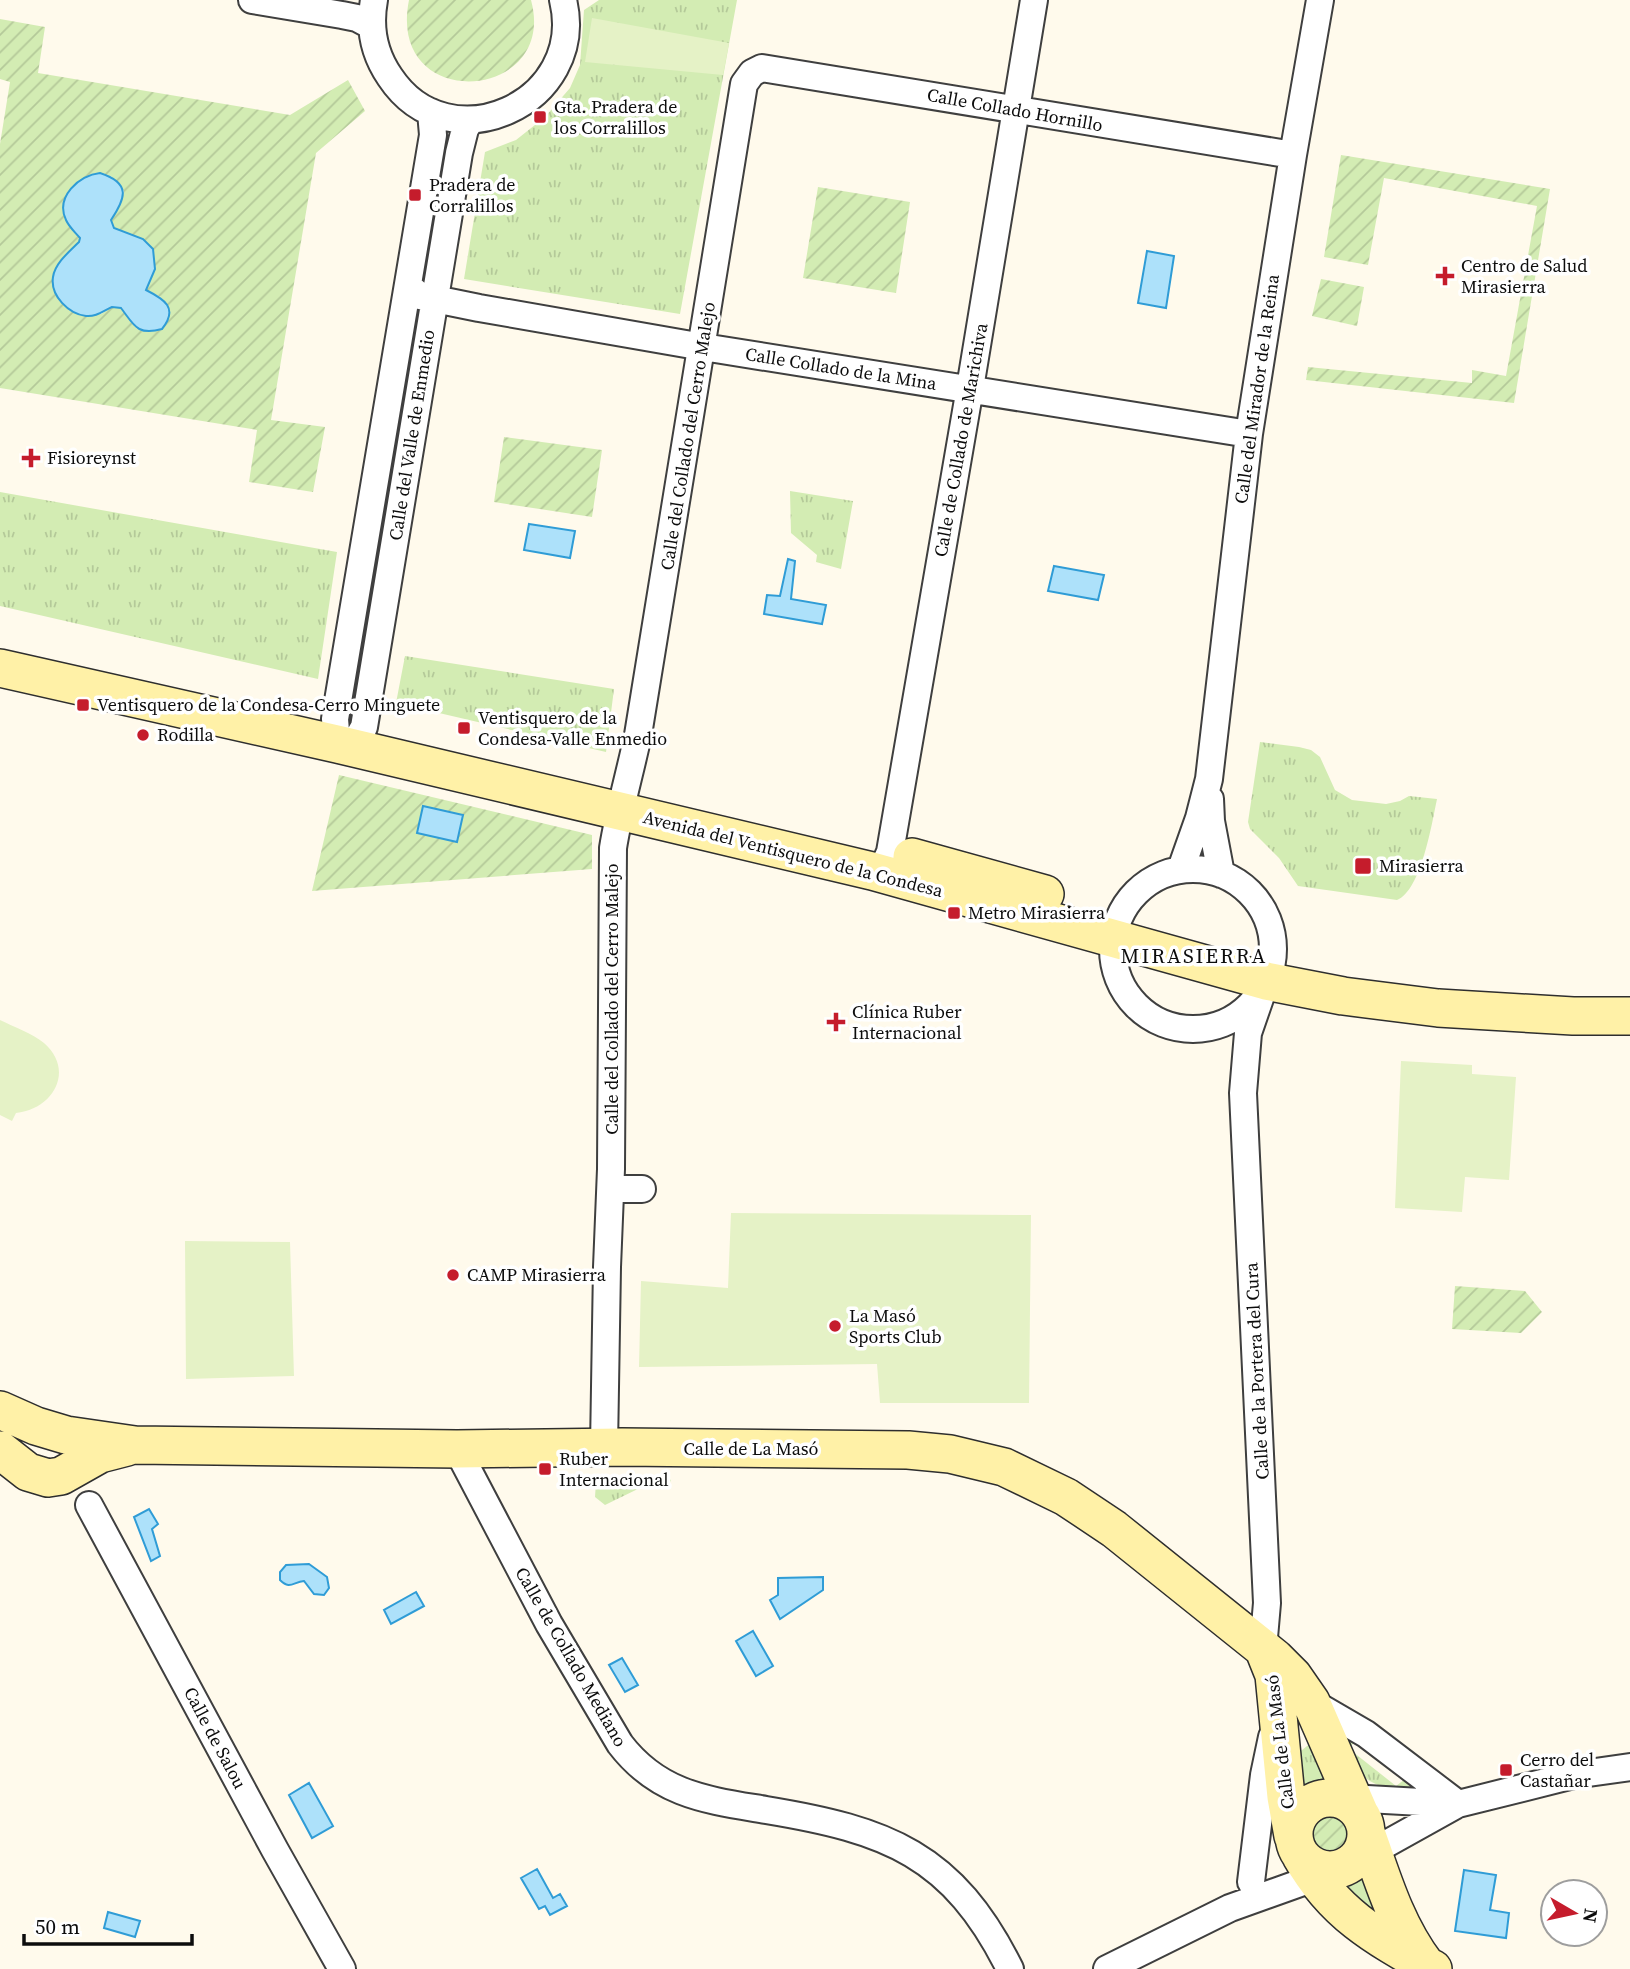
<svg xmlns="http://www.w3.org/2000/svg" width="1630" height="1969" viewBox="0 0 1630 1969" font-family="'Source Serif 4',serif">
	<style>
		.grass { fill: url(#grass-tufts) }
		.garden { fill: url(#garden-furrows); fill-rule: evenodd }
		.pitch { fill: #e5f2c6 }
		.water { fill: #ade1fa; stroke: #2f9cd6; stroke-width: 2 }
		.lines { fill: none; stroke-linecap: round; stroke-linejoin: round }
		.street-casing { stroke: #3f3f3f; stroke-width: 30 }
		.secondary-casing { stroke: #2e2e2e; stroke-width: 40 }
		.street { stroke: #fff; stroke-width: 26 }
		.secondary { stroke: #fff1a7; stroke-width: 37 }
		.poi-dot { fill: #c51c2c; stroke: #fff; stroke-width: 2.5 }
		.labels { text-anchor: middle; stroke-width: 7; stroke-linejoin: round; paint-order: stroke }
		.poi-label { font-size: 18px; fill: #0c0c0c; stroke: #fff; text-anchor: start }
		.street-label { font-size: 18px; fill: #0c0c0c; stroke: #fff }
		.quarter-label { font-size: 21px; letter-spacing: 2px; fill: #0c0c0c; stroke: #fff }
	</style>
	<defs>
		<pattern id="grass-tufts" width="24" height="20" patternUnits="userSpaceOnUse" patternTransform="scale(1.75)"><rect width="24" height="20" fill="#d3ecb3"/><path d="M3 7l-1-3M5 7V3M7 7l1-3M15 17l-1-3M17 17v-4M19 17l1-3" fill="none" stroke="#b4c999"/></pattern>
		<pattern id="garden-furrows" width="10" height="10" patternUnits="userSpaceOnUse" patternTransform="scale(1.75)"><rect width="10" height="10" fill="#d3ecb3"/><path d="M-1 1l2-2M0 10L10 0M9 11l2-2" fill="none" stroke="#b4c999"/></pattern>
	</defs>
	<rect width="100%" height="100%" fill="#fffaec"/>
	<path class="grass" d="M599,0H737L680,314L464,279L485,152L516,140L545,117L570,88L580,65L584,10Z
		M442,139H454L429,286L421,282Z
		M411,306L423,311L359,704L350,702Z
		M790,491L853,501L841,569L816,562L817,555L791,533Z
		M0,492L337,552L318,679L0,606Z
		M405,656L614,689L606,752L396,703Z
		M1260,742L1299,747L1311,750L1320,757L1335,790L1352,800L1386,804L1400,801L1409,796L1437,799C1432,823 1421,891 1397,900L1298,886L1279,858L1250,829L1248,822Z
		M608,1478L670,1479L671,1481L663,1486H644L605,1505L595,1497L596,1482Z
		M1343,1732L1360,1738L1348,1748L1396,1786L1409,1776L1424,1789C1397,1790 1370,1791 1353,1764C1348,1756 1346,1742 1343,1732Z
		M1312,1742L1328,1783L1315,1784L1300,1792L1297,1754Z
		M1366,1870L1389,1923L1338,1884Z"/>
	<path class="garden" d="M409,0H531C559,102 386,115 409,0Z
		M0,19L45,27L38,73L290,115L348,80L365,111L316,153L271,420L325,427L313,492L249,482L257,430L0,388V144L10,82L0,79ZM111,176L124,191L118,209L111,220L114,228L143,239L153,249L155,269L146,290L161,297L137,329L121,308L112,307L101,314L64,258L79,242L80,237L65,219L64,203Z
		M1341,155L1550,189L1514,403L1306,380L1308,367L1472,383V370L1506,376L1537,206L1384,178L1368,265L1324,257Z
		M818,187L910,202L896,293L803,278Z
		M1321,279L1364,287L1357,326L1312,316Z
		M504,437L602,450L592,517L494,502Z
		M339,775L592,835V869L312,891Z
		M1455,1286L1525,1291L1542,1312L1521,1333L1452,1329Z
		M1309 1833a20 20 0 1 1 40 0a20 20 0 1 1-40 0Z"/>
	<path class="pitch" d="M592,18L729,43L723,75L585,62Z
		M0,1020C14,1027 32,1033 44,1043C75,1070 54,1109 16,1113L12,1121L0,1115Z
		M1401,1061L1472,1065V1074L1516,1077L1509,1180L1465,1177L1462,1212L1395,1208Z
		M731,1213L1031,1215L1029,1403H880L877,1364L639,1367L641,1281L728,1288Z
		M185,1241L290,1242L294,1376L186,1379Z"/>
	<path class="water" d="M100,173C131,183 126,198 111,220L114,228L143,239L153,249L155,269L146,290C164,299 179,308 162,329C137,336 134,325 121,308L112,307C103,311 96,317 86,316C69,314 50,296 53,277C55,263 70,251 79,242L80,238C75,232 69,227 66,220C55,197 79,175 100,173Z
		M1147,251L1174,256L1166,308L1138,303Z
		M529,524L575,531L570,558L524,550Z
		M788,559L795,561L791,599L826,605L822,624L764,614L767,595L780,596Z
		M1054,566L1104,575L1098,600L1048,591Z
		M423,806L463,815L457,842L417,833Z
		M149,1509L158,1524L152,1529L160,1556L151,1561L134,1517Z
		M309,1564L327,1577L329,1588L324,1595L314,1594L304,1581C293,1582 290,1590 280,1580V1572L286,1565Z
		M823,1577V1590L780,1619L770,1600L778,1595V1578Z
		M416,1592L424,1606L391,1624L384,1610Z
		M753,1631L773,1666L756,1676L736,1641Z
		M622,1658L638,1685L625,1692L609,1665Z
		M309,1783L333,1826L312,1838L289,1795Z
		M537,1869L553,1898L560,1894L567,1906L550,1915L545,1906L539,1909L521,1878Z
		M1464,1870L1496,1875L1490,1910L1509,1913L1506,1938L1455,1931Z
		M108,1912L140,1921L135,1937L104,1928Z"/>
	<g class="lines">
		<defs>
			<path id="street" d="M252,0L342,15L357,18L372,26
				M374,0C369,27 374,54 390,77C449,166 588,103 563,0
				M408,286L420,296L479,308L703,347L1249,434
				M337,744L335,719L433,135L431,112
				M352,748L364,727L459,153L465,129L470,121
				M1210,799L1211,821L1221,874
				M1113 949a80 80 0 1 1 160 0a80 80 0 1 1-160 0Z
				M1181,869L1199,818L1209,779L1249,434L1293,155L1320,0
				M872,871L886,861L890,852L970,388L1034,0
				M611,1189H642
				M604,1447L607,1267L611,1169L613,848C619,810 630,773 638,735L744,84L752,73L762,68L1293,155
				M457,1449L549,1624L620,1744C659,1795 707,1800 766,1810C887,1830 953,1854 1010,1969
				M89,1505L275,1850L342,1969
				M1263,1649L1267,1603L1243,1093L1248,1033L1266,981
				M1311,1702L1366,1734L1458,1804
				M1331,1797L1457,1804
				M1352,1863L1458,1804L1574,1775L1630,1767
				M1251,1882L1264,1775L1272,1737
				M1107,1969L1230,1908L1342,1868"/>
			<path id="secondary" d="M0,668L337,744L872,871L1266,981L1343,996L1438,1008L1573,1016H1630
				M912,857L1045,894
				M0,1410L36,1426L66,1435L135,1445L457,1449L622,1447L908,1450L950,1454L1004,1467L1066,1497L1114,1529L1275,1658L1293,1676L1311,1702L1359,1812
				M0,1450L28,1472L48,1478L61,1476L100,1454L127,1447
				M1264,1650L1274,1675L1286,1797L1293,1836
				M1294 1834a36 36 0 1 1 72 0a36 36 0 1 1-72 0Z
				M1366,1832C1382,1878 1396,1926 1426,1965
				M1301,1856C1334,1914 1376,1937 1433,1969"/>
		</defs>
		<use href="#street" class="street-casing"/>
		<use href="#secondary" class="secondary-casing"/>
		<use href="#street" class="street"/>
		<use href="#secondary" class="secondary"/>
	</g>
	<g class="poi-dot">
		<rect x="533" y="110" width="14" height="14" rx="3.5"/>
		<rect x="408" y="188" width="14" height="14" rx="3.5"/>
		<path d="M1441.5 265.5h7v7h7v7h-7v7h-7v-7h-7v-7h7z"/>
		<path d="M27.5 447.5h7v7h7v7h-7v7h-7v-7h-7v-7h7z"/>
		<rect x="76" y="698" width="14" height="14" rx="3.5"/>
		<rect x="457" y="721" width="14" height="14" rx="3.5"/>
		<circle cx="143" cy="735" r="7"/>
		<rect x="1354" y="857" width="18" height="18" rx="3.5"/>
		<rect x="947" y="906" width="14" height="14" rx="3.5"/>
		<path d="M832.5 1011.5h7v7h7v7h-7v7h-7v-7h-7v-7h7z"/>
		<circle cx="453" cy="1275" r="7"/>
		<circle cx="835" cy="1326" r="7"/>
		<rect x="538" y="1462" width="14" height="14" rx="3.5"/>
		<rect x="1499" y="1763" width="14" height="14" rx="3.5"/>
	</g>
	<g class="labels">
		<g class="poi-label">
			<text x="554" y="113">Gta. Pradera de<tspan x="554" dy="21">los Corralillos</tspan></text>
			<text x="429" y="191">Pradera de<tspan x="429" dy="21">Corralillos</tspan></text>
			<text x="1461" y="272">Centro de Salud<tspan x="1461" dy="21">Mirasierra</tspan></text>
			<text x="47" y="464">Fisioreynst</text>
			<text x="97" y="711">Ventisquero de la Condesa-Cerro Minguete</text>
			<text x="478" y="724">Ventisquero de la<tspan x="478" dy="21">Condesa-Valle Enmedio</tspan></text>
			<text x="157" y="741">Rodilla</text>
			<text x="1379" y="872">Mirasierra</text>
			<text x="968" y="919">Metro Mirasierra</text>
			<text x="852" y="1018">Clínica Ruber<tspan x="852" dy="21">Internacional</tspan></text>
			<text x="467" y="1281">CAMP Mirasierra</text>
			<text x="849" y="1322">La Masó<tspan x="849" dy="21">Sports Club</tspan></text>
			<text x="559" y="1465">Ruber<tspan x="559" dy="21">Internacional</tspan></text>
			<text x="1520" y="1766">Cerro del<tspan x="1520" dy="21">Castañar</tspan></text>
		</g>
		<g class="street-label">
			<text transform="translate(1015 110) rotate(10)" y="6">Calle Collado Hornillo</text>
			<text transform="translate(841 369) rotate(9)" y="6">Calle Collado de la Mina</text>
			<text transform="translate(1257 389) rotate(-82)" y="6">Calle del Mirador de la Reina</text>
			<text transform="translate(412 435) rotate(-81)" y="6">Calle del Valle de Enmedio</text>
			<text transform="translate(688 436) rotate(-81)" y="6">Calle del Collado del Cerro Malejo</text>
			<text transform="translate(961 440) rotate(-80)" y="6">Calle de Collado de Marichiva</text>
			<text transform="translate(793 854) rotate(14)" y="6">Avenida del Ventisquero de la Condesa</text>
			<text transform="translate(612 999) rotate(-90)" y="6">Calle del Collado del Cerro Malejo</text>
			<text transform="translate(1257 1371) rotate(-93)" y="6">Calle de la Portera del Cura</text>
			<text x="751" y="1455">Calle de La Masó</text>
			<text transform="translate(571 1657) rotate(60)" y="6">Calle de Collado Mediano</text>
			<text transform="translate(215 1738) rotate(62)" y="6">Calle de Salou</text>
			<text transform="translate(1280 1742) rotate(-97)" y="6">Calle de La Masó</text>
		</g>
		<g class="quarter-label">
			<text x="1194" y="963">MIRASIERRA</text>
		</g>
	</g>
	<g transform="translate(1574 1913) rotate(99)"><circle r="33" fill="#ffffff" stroke="#9e9e9e" stroke-width="2"/>
	<path d="M0-5L12 26L0 18L-12 26Z" fill="#c51c2c"/>
	<text y="-10" font-size="19" font-weight="bold" text-anchor="middle" fill="#0c0c0c">N</text>
	</g>
	<path d="M24 1934v10h168v-10" fill="none" stroke="#0c0c0c" stroke-width="3.5"/>
	<text x="35" y="1934" font-size="21" fill="#0c0c0c" stroke="#ffffff" stroke-width="5" paint-order="stroke">50 m</text>
</svg>
